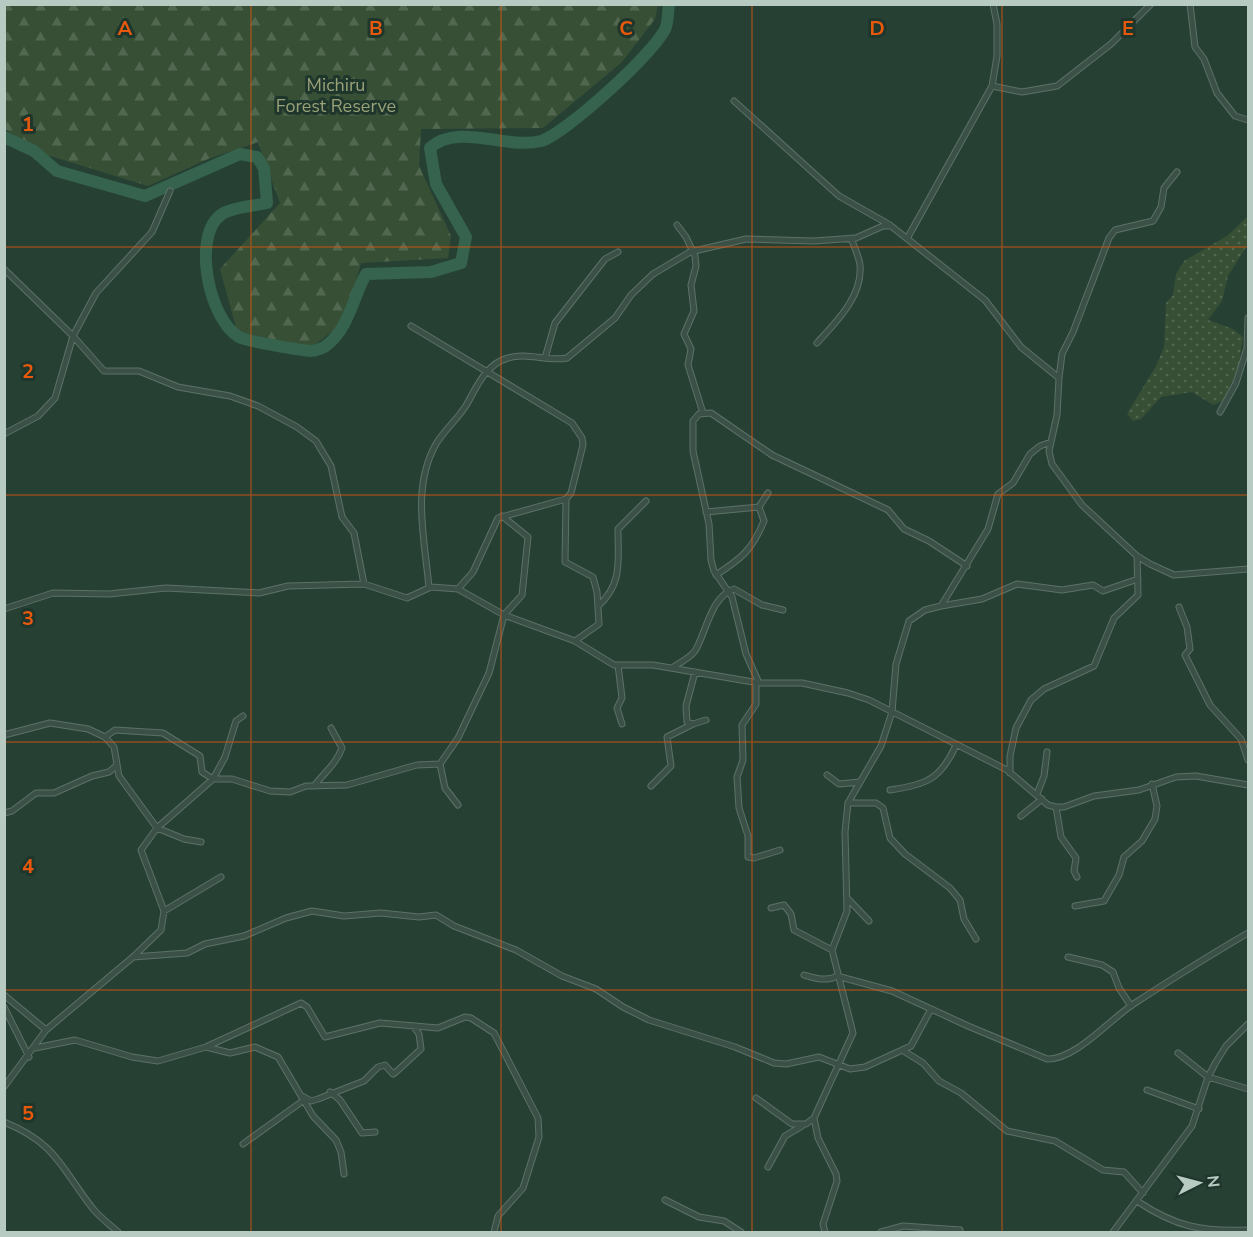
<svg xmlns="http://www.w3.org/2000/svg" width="1253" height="1237" viewBox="0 0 1253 1237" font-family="'Nunito Sans',sans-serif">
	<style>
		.green { fill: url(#green-dots) }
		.forest { fill: url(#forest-firs) }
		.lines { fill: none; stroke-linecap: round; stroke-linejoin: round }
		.river { stroke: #35634e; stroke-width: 12 }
		.street-casing { stroke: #5c7168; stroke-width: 7 }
		.street { stroke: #3b5147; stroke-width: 5 }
		.grid { fill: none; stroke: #e8590c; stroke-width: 1.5; stroke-opacity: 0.55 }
		.labels { text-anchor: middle; stroke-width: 6; stroke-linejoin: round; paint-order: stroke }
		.park-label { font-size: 18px; fill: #99a176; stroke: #1f362c }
		.grid-label { font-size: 20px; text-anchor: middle; font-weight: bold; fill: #e8590c; stroke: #1f362c; stroke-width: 6; stroke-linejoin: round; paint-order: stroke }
	</style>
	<defs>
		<pattern id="green-dots" width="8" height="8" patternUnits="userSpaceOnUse" patternTransform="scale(1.5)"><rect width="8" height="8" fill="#374f34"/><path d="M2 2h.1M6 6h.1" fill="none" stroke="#526750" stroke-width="1.8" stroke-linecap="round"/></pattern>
		<pattern id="forest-firs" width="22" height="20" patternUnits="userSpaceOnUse" patternTransform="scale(1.5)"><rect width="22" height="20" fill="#374f34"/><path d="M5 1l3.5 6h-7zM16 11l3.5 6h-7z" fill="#526750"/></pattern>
	</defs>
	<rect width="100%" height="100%" fill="#264134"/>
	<path class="green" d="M1248,216V244L1228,276L1222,301L1208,320L1233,329L1243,337L1238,369L1223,401L1213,405L1192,392L1161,397L1141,419L1133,421L1127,414L1156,366L1164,347L1166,303L1173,295L1176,274L1184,261L1227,236Z"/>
	<path class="forest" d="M4,5L5,4L658,5L655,19L622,62L543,128L421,129L419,166L451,236L448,258L361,263L345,321L311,348L237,331L220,269L280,203L258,142L208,159L148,186L34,151L5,129Z"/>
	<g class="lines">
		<path class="river" d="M4,137L34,151L57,171L145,196L240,154L257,157L264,168L267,203C254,206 233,207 222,214C191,235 209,320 239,337C246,341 300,350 310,351C315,351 324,348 327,345C349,328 353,297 366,274L431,272L461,263L466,237L436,184L430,148C458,122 507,150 541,141C565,134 657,51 666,27C668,21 668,11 669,4"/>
		<defs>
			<path id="street" d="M1190,4L1195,47L1204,59L1217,93L1235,116L1248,120
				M992,86L1022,92L1057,86L1111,44L1151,4
				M734,101L839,196L890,225
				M677,225L686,237L695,256L696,266L691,285L694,311L684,334L691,349L688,365L703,413
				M908,237L992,86L997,56V24L993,4
				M4,269L73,336L104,371H139L178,387L230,396L258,406L297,427L316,441L331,466L342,517L354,533L364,584
				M411,326L572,423L582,438L583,445L571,493L566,499L565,562L593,577L597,592L599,624L575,641
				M817,343C836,322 863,296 860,265C859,257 854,246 851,238
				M545,358L555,323L605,259L618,252
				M1059,378L1062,354L1073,332L1109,238L1115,230L1153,221L1161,207L1164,188L1177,172
				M1220,412L1236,383L1247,348L1248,318
				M4,434L38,416L55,398L73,336L96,293L152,232L170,191
				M706,512L759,507
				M716,575C742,558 752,550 764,521L759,507L768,493
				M429,588C425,540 411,488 436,444C445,429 458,419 467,404C477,386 486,364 508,358C527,352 548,362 567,358L615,318L631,295L653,274L690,252L746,239L814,241L856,238L883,226H891L985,300L1021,347L1059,378L1057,415L1049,451L1052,464L1082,505L1137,556L1150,564L1174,575L1248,569
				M458,589L473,572L498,518L566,499
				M598,606C623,584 618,560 618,529L646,501
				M941,606L982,599L1017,584L1062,590L1093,585L1103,591L1138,579
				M1179,607L1187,627L1190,649L1185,655L1210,705L1241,739L1248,760
				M4,609L53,593L109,594L166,588L259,593L288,586L364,584L407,598L431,587L458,589L504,615L575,641L614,665H653L759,683H802L848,693L869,700L1007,770L1048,805L1056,807H1064L1094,796L1139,790L1176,777L1196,776L1248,785
				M618,665L622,698L617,708L622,724
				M672,668C679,663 690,658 695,651C706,633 711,596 734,589L762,605L783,610
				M695,672L686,706L687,722L693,724L706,720
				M756,683V704L742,725L743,760L737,777L739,808L748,836V857L754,858L780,850
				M759,683L746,654L732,597L714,571L711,560L709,524L693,451V421L699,414L711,413L772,455L888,510L904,529L929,541L967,566
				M4,735L50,723L88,729L105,737L114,747L119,776L157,828L184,839L201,842
				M105,737L115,730L163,733L200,756L202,772L213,779H232L270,791L290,792L306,786L347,785L417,765L440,764
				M1010,773V756L1016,728L1031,700L1044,689L1094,666L1114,618L1138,595L1137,556
				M827,775L839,784L860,782
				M314,786C324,773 336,764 342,748L331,728
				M651,786L671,766L667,737L693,724
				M890,790C926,785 941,779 956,745
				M1037,794L1044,776L1047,752
				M848,803H876L883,808L890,838L905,854L950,888L960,900L964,919L976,939
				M458,805L445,788L440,764L458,738L489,673L504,615L522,595L528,537L502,516
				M1056,807L1061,837L1076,858L1074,871L1077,877
				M4,813L12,811L36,793H54L92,776L109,772L116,766
				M1021,816L1042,799
				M848,899L869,921
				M1075,906L1104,901L1119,875L1124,857L1142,841L1155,819L1157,806L1152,784
				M771,908L784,905L791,914L794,930L832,950
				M164,911L221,877
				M133,957L187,953L205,944L244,936L286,918L312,911L344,916L381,913L419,917L436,915L454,926L516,950L562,976L596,989L623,1007L649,1020L735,1047L774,1063L786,1064L819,1057L850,1069L865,1067L911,1046L931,1009
				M1068,957L1102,965L1113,972L1119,988L1131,1006
				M804,975C814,978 827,982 837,976L892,991L968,1026L1047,1059C1076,1060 1111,1018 1135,1003C1172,979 1210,955 1248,933
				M4,995L46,1030
				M4,1007L29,1057
				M206,1047L230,1053L255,1047L278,1057L313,1116L336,1140L341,1152L344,1174
				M35,1048L75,1040L132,1057L158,1061L206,1047L301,1003L307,1007L325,1037L380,1023L438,1028L465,1017L471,1018L494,1033L538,1118L539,1137L523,1188L498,1216L494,1232
				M902,1050L923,1063L939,1081L961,1093L1007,1131L1055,1141L1103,1170L1124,1172L1143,1193
				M1178,1053L1208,1077L1248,1089
				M4,1087L46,1030L133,957L161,930L164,911L141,850L157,828L213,779L225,757L236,721L243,716
				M1147,1090L1199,1109
				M330,1092L340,1100L362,1133L375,1132
				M302,1096L311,1101L318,1099L364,1081L378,1067L385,1065L393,1074L396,1072L421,1049L419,1034L413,1026
				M756,1098L792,1124H806L814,1118
				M4,1122C58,1144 61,1169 94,1210C101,1218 110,1225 118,1232
				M243,1144L304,1100
				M768,1167L785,1136L802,1126
				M665,1200L699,1217L724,1221L741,1232
				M1137,1201C1176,1227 1202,1232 1248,1230
				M825,1232L823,1224L837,1181L836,1174L818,1138L814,1118L853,1033L832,950L847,911L845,832L848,803L881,746L892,712L896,664L909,621L925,610L941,606L988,529L998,494L1013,483L1030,454L1040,446L1051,442
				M881,1232L903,1226L960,1230
				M1113,1232L1192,1126L1208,1077L1216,1062L1226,1046L1248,1024"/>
		</defs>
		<use href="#street" class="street-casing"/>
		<use href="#street" class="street"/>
	</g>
	<path class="grid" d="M251,4V1232M501,4V1232M752,4V1232M1002,4V1232M4,247H1248M4,495H1248M4,742H1248M4,990H1248"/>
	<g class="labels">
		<g class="park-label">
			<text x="336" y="91">Michiru<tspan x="336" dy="21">Forest Reserve</tspan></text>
		</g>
	</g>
	<g class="grid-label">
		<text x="125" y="35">A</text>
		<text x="376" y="35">B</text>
		<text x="626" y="35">C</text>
		<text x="877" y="35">D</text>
		<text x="1128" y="35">E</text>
		<text x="28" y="131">1</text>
		<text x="28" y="378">2</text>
		<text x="28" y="625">3</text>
		<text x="28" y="873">4</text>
		<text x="28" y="1120">5</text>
	</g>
	<rect width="1253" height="1237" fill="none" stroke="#b8cbc3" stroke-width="12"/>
	<g transform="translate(1199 1183) rotate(84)" stroke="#1f362c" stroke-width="4.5" paint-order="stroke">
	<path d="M0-4.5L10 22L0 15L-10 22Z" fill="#b8cbc3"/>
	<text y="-9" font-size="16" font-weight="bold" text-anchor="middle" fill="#b8cbc3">N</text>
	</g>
</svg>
